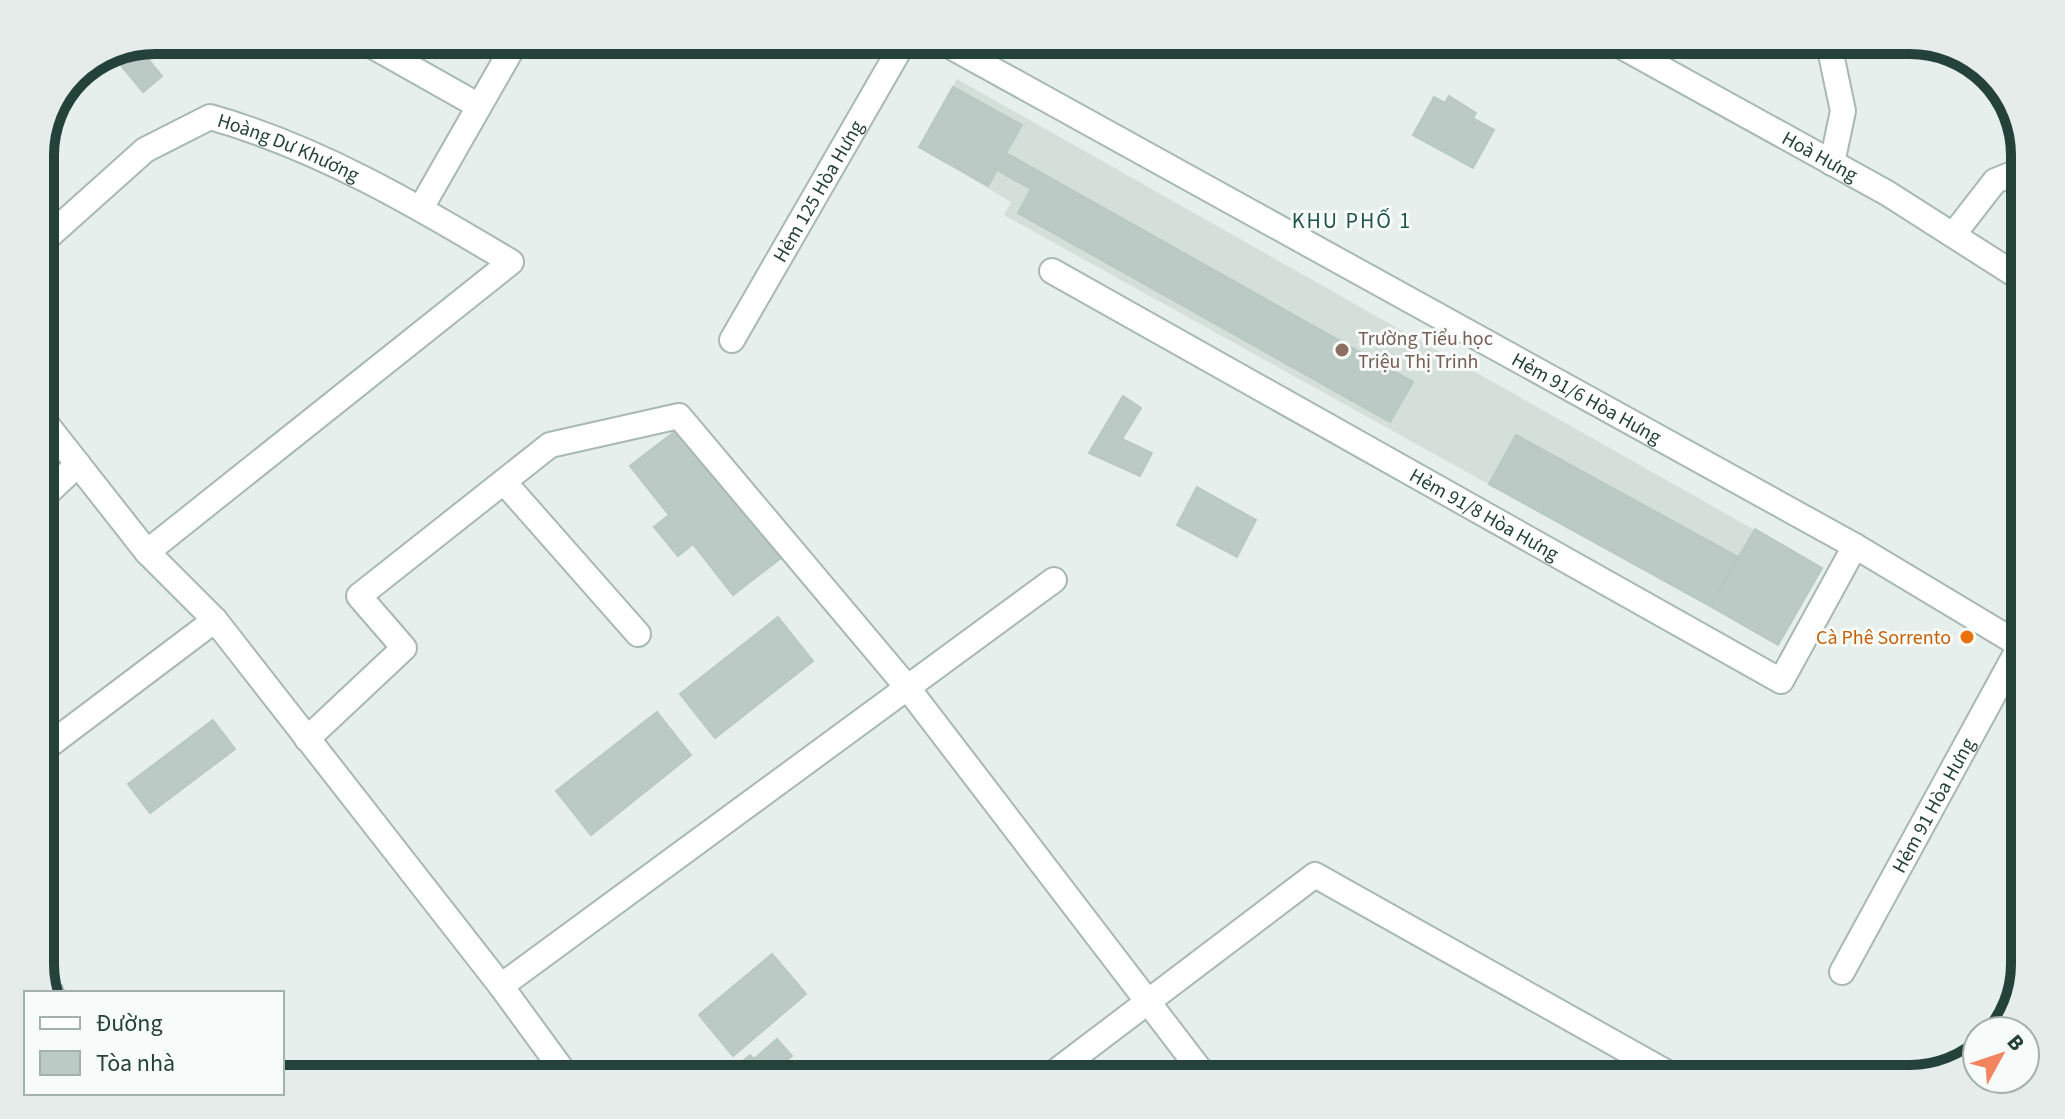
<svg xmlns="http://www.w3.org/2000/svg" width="2065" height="1119" viewBox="0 0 2065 1119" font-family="'Source Sans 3',sans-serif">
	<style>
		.built { fill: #d4dfda }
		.building { fill: #bbcac4; stroke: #b8c9c2; stroke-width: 2 }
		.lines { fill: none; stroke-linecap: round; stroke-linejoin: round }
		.minor-casing { stroke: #a8b8b2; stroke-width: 28 }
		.minor { stroke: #fff; stroke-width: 24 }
		.education-dot { fill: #8d6e63; stroke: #f7fbf9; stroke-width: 3 }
		.food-dot { fill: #e8710a; stroke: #f7fbf9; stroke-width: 3 }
		.labels { text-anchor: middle; stroke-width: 6; stroke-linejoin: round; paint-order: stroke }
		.street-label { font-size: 20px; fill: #24423a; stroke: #f7fbf9 }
		.education-label { font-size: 20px; fill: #785e54; stroke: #f7fbf9; text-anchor: start }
		.food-label { font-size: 20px; fill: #c56008; stroke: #f7fbf9; text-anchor: end }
		.neighbourhood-label { font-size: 22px; letter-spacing: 2px; fill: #1f5548; stroke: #f7fbf9 }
		.rim { fill: none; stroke: #24423a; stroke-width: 10 }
	</style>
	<rect width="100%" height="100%" fill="#e6efeb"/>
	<path class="built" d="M957,79L1822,568L1778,645L1004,215L1011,202L919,147Z"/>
	<path class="building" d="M1337,40H1357L1352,48Z
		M138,47L162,76L143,92L114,57Z
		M953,87L1022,125L1006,153L1413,382L1390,422L1018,213L1031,189L997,170L988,186L919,147Z
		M1449,96L1476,113L1473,118L1494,130L1473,168L1413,135L1434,97L1445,103Z
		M50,126L58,136L40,150V148Z
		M1123,396L1141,408L1122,439L1152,453L1140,476L1089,453Z
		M678,429L781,558L733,595L693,544L678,556L654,527L669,515L630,466Z
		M1516,435L1738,557L1710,606L1489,484Z
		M1197,487L1256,520L1237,557L1177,525Z
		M1755,529L1822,568L1778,645L1710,606Z
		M778,617L813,661L715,738L680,694Z
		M657,712L691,755L591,835L556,791Z
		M213,720L235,749L150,813L128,784Z
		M772,954L806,994L733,1056L699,1015Z
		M777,1039L792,1056L768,1076L771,1079H720L750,1055L754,1059Z"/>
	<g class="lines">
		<defs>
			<g id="minor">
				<path d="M362,40L479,106"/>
				<path id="s1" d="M939,40L1855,546L2020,645"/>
				<path id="s2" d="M1610,40L1887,193L2025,281"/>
				<path d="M1828,40L1843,111L1832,163"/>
				<path d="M421,208L517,40"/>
				<path d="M1953,235L1995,181L2025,169"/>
				<path id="s3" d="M40,244L145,150L210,117C317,147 416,205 511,262L147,552L40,416"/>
				<path id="s4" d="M1052,271L1781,681L1855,546"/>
				<path id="s5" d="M732,340L905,40"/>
				<path d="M504,482L638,634"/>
				<path d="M40,500L78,464"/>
				<path d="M147,552L215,620L501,986L569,1079"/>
				<path d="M307,739L404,648L359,596L550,445L679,416L907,687L1207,1079"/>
				<path d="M40,752L215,620"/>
				<path id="s6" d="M1842,972L2025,637"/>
				<path d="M501,986L1054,580"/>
				<path d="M46,987L51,993"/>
				<path d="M1046,1079L1315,875L1678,1079"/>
			</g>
		</defs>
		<use href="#minor" class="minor-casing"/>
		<use href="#minor" class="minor"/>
	</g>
	<circle class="education-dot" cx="1342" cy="350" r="8"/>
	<circle class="food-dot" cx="1967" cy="637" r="8"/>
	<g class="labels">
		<g class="street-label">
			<text dy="7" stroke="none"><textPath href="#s3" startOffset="298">Hoàng Dư Khương</textPath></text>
			<text dy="7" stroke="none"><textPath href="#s2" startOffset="240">Hoà Hưng</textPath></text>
			<text dy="7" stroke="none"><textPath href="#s5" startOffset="172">Hẻm 125 Hòa Hưng</textPath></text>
			<text dy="7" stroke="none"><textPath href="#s1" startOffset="740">Hẻm 91/6 Hòa Hưng</textPath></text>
			<text dy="7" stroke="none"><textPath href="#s4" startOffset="496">Hẻm 91/8 Hòa Hưng</textPath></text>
			<text dy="7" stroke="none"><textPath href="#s6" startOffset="190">Hẻm 91 Hòa Hưng</textPath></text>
		</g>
		<g class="education-label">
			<text x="1358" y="345">Trường Tiểu học<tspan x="1358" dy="23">Triệu Thị Trinh</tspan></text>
		</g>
		<g class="food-label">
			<text x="1951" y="644">Cà Phê Sorrento</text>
		</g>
		<g class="neighbourhood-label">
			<text x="1352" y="228">KHU PHỐ 1</text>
		</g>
	</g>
	<path d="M0 0H2065V1119H0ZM155 54H1910A101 101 0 0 1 2011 155V964A101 101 0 0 1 1910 1065H155A101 101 0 0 1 54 964V155A101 101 0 0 1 155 54Z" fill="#e6ecea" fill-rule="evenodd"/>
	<path class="rim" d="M155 54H1910A101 101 0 0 1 2011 155V964A101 101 0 0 1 1910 1065H155A101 101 0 0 1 54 964V155A101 101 0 0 1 155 54Z"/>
	<rect x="24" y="991" width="260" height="104" fill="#f7fbf9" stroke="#a3b1ad" stroke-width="2"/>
	<rect x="40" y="1017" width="40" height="12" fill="#ffffff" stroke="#a3b1ad" stroke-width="2"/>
	<text x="96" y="1031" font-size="24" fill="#24423a">Đường</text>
	<rect x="40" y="1051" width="40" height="24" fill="#bbcac4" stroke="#a3b1ad" stroke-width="2"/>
	<text x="96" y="1071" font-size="24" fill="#24423a">Tòa nhà</text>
	<g transform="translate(2001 1055) rotate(50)"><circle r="38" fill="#f7fbf9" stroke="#a3b1ad" stroke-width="2"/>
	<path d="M0-6L14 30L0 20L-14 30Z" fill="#f4845f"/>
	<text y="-12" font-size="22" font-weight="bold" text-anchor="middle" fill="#24423a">B</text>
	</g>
</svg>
